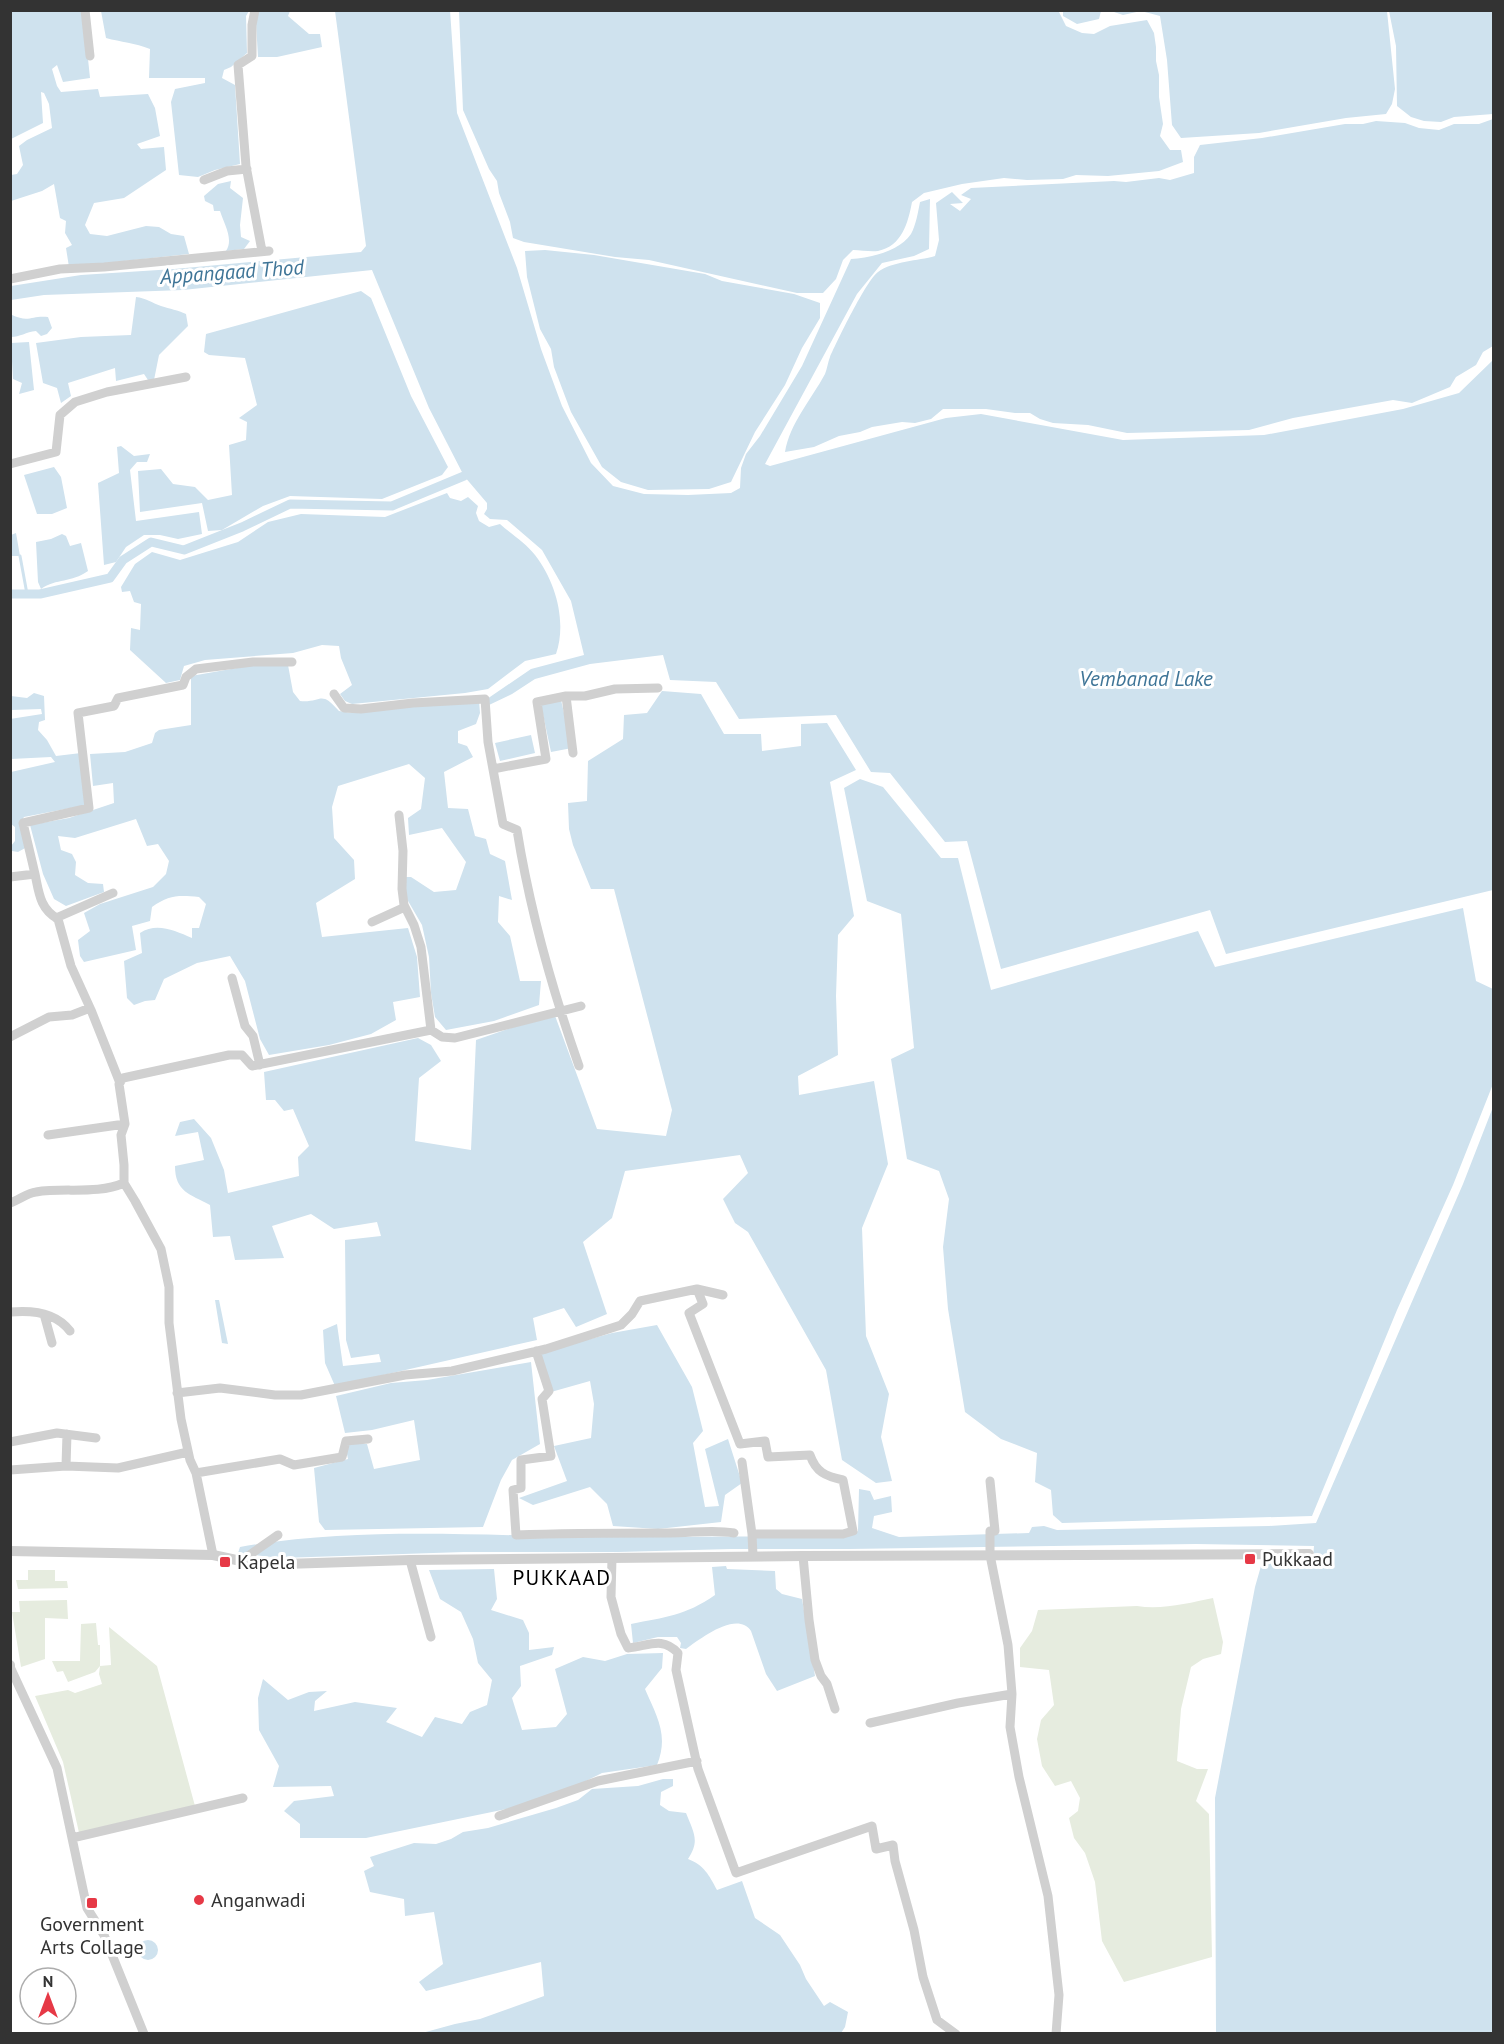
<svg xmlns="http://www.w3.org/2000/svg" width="1504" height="2044" viewBox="0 0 1504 2044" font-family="'PT Sans',sans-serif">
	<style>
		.green { fill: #e6ecdf }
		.water { fill: #cfe2ee }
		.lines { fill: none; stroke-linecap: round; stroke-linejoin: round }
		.stream { stroke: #cfe2ee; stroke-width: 3 }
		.canal { stroke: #cfe2ee; stroke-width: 9 }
		.minor { stroke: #d0d0d0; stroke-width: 9 }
		.tertiary { stroke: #d0d0d0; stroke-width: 10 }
		.poi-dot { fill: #e63946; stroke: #fff; stroke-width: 2 }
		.labels { text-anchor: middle; stroke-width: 6; stroke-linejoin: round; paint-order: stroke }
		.poi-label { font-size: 20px; fill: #333; stroke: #fff; text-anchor: start }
		.water-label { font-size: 21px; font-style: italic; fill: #3f7597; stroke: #fff }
		.neighbourhood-label { font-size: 21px; letter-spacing: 1.5px; fill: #000; stroke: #fff }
	</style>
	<rect width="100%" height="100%" fill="#fff"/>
	<path class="green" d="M28,1570H55V1581H67L68,1588L18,1589L16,1580H28Z
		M1213,1598L1223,1642L1221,1654L1203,1659L1191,1667L1181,1709L1177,1761L1197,1769H1208L1196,1801L1209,1814L1212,1957L1124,1982L1102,1941L1095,1882L1085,1853L1074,1838L1069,1818L1078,1811L1080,1798L1071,1781L1055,1786L1042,1766L1037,1739L1041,1720L1054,1705L1049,1670L1020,1667V1648L1032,1631L1038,1610L1137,1606C1162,1610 1189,1603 1213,1598Z
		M67,1600L68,1619L45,1618V1659L21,1667L12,1612H20L19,1601Z
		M96,1623L98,1645H100V1666L111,1665L109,1627L157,1666L195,1806L80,1837L63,1762L35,1696L68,1690L75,1693L102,1684L99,1674L100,1666L95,1672L68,1682L63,1671L57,1672L52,1661H80L81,1624Z"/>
	<path class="water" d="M450,10L457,113L517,268L541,349L562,406L591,463L613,486L644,494L688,495L731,493L740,488L741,468L746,454L760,436L802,366L851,259C870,258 900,251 911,234C916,225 918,212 920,202L930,199L929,249L914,256L882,263L857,294L765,464L770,466L946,418L981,414L1123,440L1264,435L1403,409L1459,393L1493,360V890L1226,954L1210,910L1001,969L967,841L945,842L890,773L871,772L836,715L739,719L716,682L670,680L663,655L590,664L535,679L512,694L489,705L487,699L531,669L584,655L571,601L542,550L507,520L490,519L484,514L487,509V503L464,476L429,408L372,270L183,290L44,295L11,300V286L81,275L174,269L361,252L366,246L335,11Z
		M1058,10L1066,26L1082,33L1094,34L1110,26L1147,20L1154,33L1156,47V61L1159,75V97L1163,124L1160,136L1170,150H1181L1183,162L1159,171L1108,176L1076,175L1063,179L1027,180L1004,178L962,184L924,193L912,202C908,223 902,246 878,251C870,252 861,250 853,250L843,260L836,279L823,293H797L649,260L615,257L524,242L513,238L510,222L499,193L497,181L489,169L463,110L459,11Z
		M11,11H83L90,78L63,82L57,65L52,69L57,86L61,92L98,89L100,97L148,94L155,108L160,136L137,144L141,149L164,147L166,170L124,198L94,203L85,225L90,234L107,236L146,226L159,227L171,234L184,236L189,254L69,267L66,248L72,245L65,233L66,221L60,218L54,184L42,191L11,201V175L17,174L23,165L19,146L27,140L52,128L49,104L44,93L41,92L43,123L11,139Z
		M101,11H249L246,16L247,53L231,67L224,70L222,78L235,85L240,164L215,170L198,177L179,175L171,102L175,89L205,83V78H149L150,49C135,43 121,42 106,38Z
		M258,11H290L288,16L309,34H320L322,47L277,57H258L256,23Z
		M1063,11V10L1101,11L1099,19L1077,24L1063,16Z
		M1111,11H1387L1395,89L1392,104L1386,114L1346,118L1259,133L1181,138L1172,125L1167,60L1160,16L1141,11L1123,15Z
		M1389,11H1493V114L1454,117L1441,122L1424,121L1411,117L1397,106L1396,46Z
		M1493,119V346L1483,352L1476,365L1456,377L1450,387L1412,403L1393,400L1293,418L1249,430L1127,433L1088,425L1053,423L1040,419L1030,413H1015L986,409H943L931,419L915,423L902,422L872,427L860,432L839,436L814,447L785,452C790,423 811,400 825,374C827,369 828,362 830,357C837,341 866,281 878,272C893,261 918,261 935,256L939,240L936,203L952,192L963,203L950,204L960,211L971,199L961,195L971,188L1114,181L1126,182L1159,178L1170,180L1194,173V157L1200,145L1262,138L1345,124H1363L1376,121L1405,123L1419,128L1439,130L1454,124H1479Z
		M231,181L230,188L243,198L240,225L241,237L250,241L244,249L226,251C234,239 224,224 220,211H214L213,205L205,201L204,196L218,184Z
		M545,250L594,255L705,274L722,281L794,294L820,303V318L802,348L785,385L755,432L731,482L709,489L648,490L621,482L602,467L571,412L554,367L551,349L540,329L527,277L525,251Z
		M361,291L371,298L411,396L448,467L442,475L382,499L290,496L263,506L222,530L208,531L202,503L140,512L138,471L161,469L173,484L195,487L208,500L232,495L229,445L246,440L247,422L239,418L257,405L245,358L209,355L204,352L206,334Z
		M136,297C146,298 152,303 161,306C170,309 178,310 186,314L188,326L159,355L154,380H148L144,374L116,381L115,368L68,383L71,396L61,403L57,388L43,383L36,343L81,337L131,335Z
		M12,303V315C29,323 32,315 48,317L52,328L47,334L41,336L36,331C26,332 20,337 11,337V304Z
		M29,342L34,390L19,394L22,383L13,379L11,343Z
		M121,446L134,456L150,454L147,462H137L130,470L136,521L199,512L202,534L178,539L160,535H144L126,547L116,562L104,565L98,483L119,473L117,447Z
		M54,467L61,477L67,508L52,514H37L24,475Z
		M447,493L450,498L461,501L468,497L478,506L476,513L479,521L489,527L500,524C511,534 526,543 535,555C556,582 567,622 556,654L525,661L488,689L465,693L352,704L345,701L340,694L352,685L341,658L339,646L322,645L293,653L205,660L184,666L180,680L166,683L130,650L131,628L140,630L141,604L134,602L130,591L122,592L121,587L135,564L152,552L180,560L238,542L268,522L301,514L385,517Z
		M16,533L20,556H11V535Z
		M62,534L66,536L70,546L81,543L88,571C71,583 57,578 41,589L38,582L36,542L51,539Z
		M254,665H288L293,692L300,701C322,703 320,689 339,711L352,713L395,707L479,701L480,713L476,724L458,731V743L467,746L473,757L444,772L448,808L468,809L475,836L486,839L490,854L505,861L512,900L499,896L498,922L510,936L520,981H541L539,1005L494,1021L446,1030L435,1017L431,993L429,957L422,925L404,894L403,877H411L434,892L456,890L466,862L442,828L409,835L408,818L421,809L425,778L409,764L338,786L332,807L334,838L354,860L355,879L316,903L322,937L408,928L417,957L420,997L393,1002L396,1020L371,1034L329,1045L269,1055L260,1039L245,981L230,956L197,963L164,979L155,1000L145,1001L134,1005L127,998L124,961L142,953L140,933C157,922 175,931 192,938V928H199L206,904L199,897C178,895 169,895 152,907L150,921L132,926L136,950L84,962L80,956L78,940L90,931L84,913L100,904L153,887L166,874L169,861L158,844L147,846L136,819L75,838L58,836L61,850L72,854L76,862L75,875L88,883L103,884L104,892L66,906L54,899L43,874L30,825L69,818L114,803L113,783L93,786L90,754L125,752L152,743L155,733L159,730L191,725V676Z
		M662,691L701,694L724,734H761L762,751L801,746V724L827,723L856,770L830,782L854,916L838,935L836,996L838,1055L798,1076L799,1095L874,1081L888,1164L862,1228L866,1336L889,1394L881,1437L892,1481L876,1483L842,1460L826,1370L748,1232L735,1223L723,1199L748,1173L740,1155L625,1171L612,1218L583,1242L607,1314L576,1327L564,1308L533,1318L537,1340L335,1386L325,1363L323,1330L337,1324L343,1366L381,1362L379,1354L351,1358L346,1340L345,1240L381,1236L377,1222L334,1229L311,1214L272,1226L284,1258L235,1260L230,1236L213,1237L210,1205C190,1194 175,1192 175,1166L204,1160L198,1132L175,1136L180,1122L194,1119L211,1138L224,1170L228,1193L299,1176L298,1157L309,1146L293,1109L284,1111L275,1100H266L264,1072L418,1038L431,1045L441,1061L419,1078L415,1141L471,1150L476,1040L554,1013L597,1129L666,1136L672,1110L614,889H591L573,845L569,829L568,803L587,801L588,761L623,739L624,715L647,713Z
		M34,693L44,696L45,720L39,722L38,730L47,740L56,756L81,753L86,805L24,817L21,822L27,847L18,852L12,851L11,846L15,841V827L11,824V772L55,762L51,757L11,759L10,719L42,714L41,709L11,710V696L27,698Z
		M561,700L572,748L551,752L541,705Z
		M531,735L535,753L500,761L495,743Z
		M860,779L883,787L941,858H958L991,990L1198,931L1215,967L1463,908L1476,981L1493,989V1084L1453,1185L1397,1310L1312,1516L1062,1523L1053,1515L1051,1490L1035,1482L1037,1453L1001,1439L965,1412L948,1309L943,1247L949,1199L939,1171L907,1159L891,1059L914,1048L901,914L867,901L844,788Z
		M1493,1107V2033H1216L1215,1798L1255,1587L1263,1559L1313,1557L1314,1546L1196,1544L849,1549H731L618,1552H464L280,1558L238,1553L240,1547C342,1529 445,1534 549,1536C649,1537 749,1537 850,1536L858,1531L859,1489L870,1491L874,1500L891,1496L892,1512L874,1516L872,1528L899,1537L1029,1533L1032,1527L1044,1526L1057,1530L1269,1526L1316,1523L1463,1184Z
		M215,1300H219L228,1344L222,1343Z
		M657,1325L692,1387L703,1431L693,1443L705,1507L719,1506L705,1449L728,1439L742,1483L725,1495L721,1522L658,1529L613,1526L607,1504L590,1487L533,1505L519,1498L567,1481L554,1446L591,1438L594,1404L590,1381L551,1392L540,1353L612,1333Z
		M531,1362L540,1444L512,1460L501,1480L483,1527L325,1530L319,1522L314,1468L348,1459L345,1444H367L374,1469L420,1460L414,1420L372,1430L345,1433L336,1396L391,1383L427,1380Z
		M726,1566L727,1569L775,1571L776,1589L782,1594L802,1599L815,1676L777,1691L766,1674L751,1631C737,1610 700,1639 686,1649L680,1648L681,1643L677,1637H658L633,1643L631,1624C665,1617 685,1616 715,1595L712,1567Z
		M494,1569L497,1599L491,1610L523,1620L529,1633V1650L554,1647L552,1655L520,1666L521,1686L512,1698L522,1730L556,1727L567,1714L555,1669L583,1657L605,1661L627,1654L663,1653L662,1668L645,1689C657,1717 669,1735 657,1765L602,1773L576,1786L521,1806L366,1838H300V1824L284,1811L294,1801L334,1796L331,1786L273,1787L279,1766L259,1730L258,1698L263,1679L288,1700L309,1692L327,1691L315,1701L314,1711L355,1702L397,1708L386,1722L422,1737L435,1717L462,1724L470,1712L487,1705L492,1680L478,1663L473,1639L461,1612L440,1599L429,1570Z
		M663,1779H673V1786L661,1792L660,1805L669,1811L686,1813C694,1833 700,1841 688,1859C704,1865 709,1875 717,1890L742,1881L755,1918L780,1935L800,1965L806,1979L824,2006L830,2002L848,2012L845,2027L841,2033H422L455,2024L480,2019L544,1996L541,1962L426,1991L419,1982L443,1964L434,1912L405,1916L404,1899L370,1892L364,1871L374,1866L370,1857L414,1843L436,1844L451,1839L463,1832L488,1828L556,1808L578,1800L592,1789L638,1786Z
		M138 1950a10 10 0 1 1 20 0a10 10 0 1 1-20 0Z"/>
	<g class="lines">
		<path class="stream" d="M20,556L27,594"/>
		<path class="canal" d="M10,594H40L110,578L123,560L151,542L184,550L242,527L290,504L392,506L464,476"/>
		<path class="minor" d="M85,10L90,56
			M255,10L252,25V56L238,65L246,166L262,251
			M204,180L227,171L247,169
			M10,279L60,269L104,267L269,251
			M10,464L56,452L60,415L75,402L107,392L186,377
			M334,694L344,708L361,709L413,703L485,699L488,742L503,824L517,830C530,911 552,989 579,1066
			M566,696H585L615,689L658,688
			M493,769L546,759L537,702L566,696L573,753
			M399,815L403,851L402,889L404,905L414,925L421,947L431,1030
			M35,874L23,823L89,808L78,713L114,706L118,698L183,685L186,677L196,669L253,662H292
			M10,877L35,874C39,893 40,909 58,919L71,966L91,1010L120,1083
			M56,918L113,893
			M372,922L405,907
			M232,978L245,1026L253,1036L260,1065
			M10,1037L49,1017L72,1015L90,1008
			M48,1135L125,1124
			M10,1203C19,1200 27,1193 36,1192C65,1187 96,1195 124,1183
			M697,1289L723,1295
			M10,1312C31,1310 56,1312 70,1331
			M44,1314L52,1343
			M536,1351L549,1391L542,1399L551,1456L521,1460V1488L513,1490L516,1535C567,1533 618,1533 670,1533C692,1533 713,1529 734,1533
			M177,1393L220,1388L275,1395H301L405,1375L452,1371L546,1349L621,1325L632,1314L640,1301L697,1289L703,1304L689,1313L740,1444L765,1441L768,1457L810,1455C816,1472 825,1476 843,1480L853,1531L843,1534H752
			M10,1442L57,1433L96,1438
			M742,1462L752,1534L753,1556
			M66,1466L67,1434
			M10,1470L66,1466L118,1468L188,1452
			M196,1473L190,1460L181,1419L169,1323V1287L161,1249L135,1201L124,1183V1165L121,1135L125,1124L119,1084L123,1078L229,1055H242L252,1066L431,1030L442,1037L455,1038L581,1006
			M990,1481L995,1531H990V1555L1008,1645L1012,1694L1010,1727L1019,1777L1048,1896L1059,1995L1056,2034
			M213,1555L196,1473L280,1459L294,1465L342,1457L346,1441L368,1439
			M803,1556L809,1620L815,1660L821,1676L827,1684L835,1709
			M612,1558L611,1597L621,1634L628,1648C649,1646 662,1636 678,1653L676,1670L698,1769L736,1873L872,1826L876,1849L893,1845L895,1861L914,1930L923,1977L937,2020L956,2034
			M410,1560L431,1637
			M241,1561L278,1535
			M11,1669L57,1768L87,1908L104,1935L144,2034
			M870,1723L958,1703L1012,1694
			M499,1816L598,1781L697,1761
			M72,1838L243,1798"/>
		<path class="tertiary" d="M10,1551L213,1555L241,1561L285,1564L410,1560L803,1556L1309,1554
			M10,1665V1669"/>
	</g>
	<g class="poi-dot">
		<rect x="1244" y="1553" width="12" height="12" rx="3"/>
		<rect x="219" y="1556" width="12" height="12" rx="3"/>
		<circle cx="199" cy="1900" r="6"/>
		<rect x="86" y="1897" width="12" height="12" rx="3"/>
	</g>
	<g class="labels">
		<g class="poi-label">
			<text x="1262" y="1566">Pukkaad</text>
			<text x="237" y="1569">Kapela</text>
			<text x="211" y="1907">Anganwadi</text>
			<text x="92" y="1931" text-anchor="middle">Government<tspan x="92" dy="23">Arts Collage</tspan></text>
		</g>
		<g class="water-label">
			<text transform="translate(232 272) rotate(-4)" y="7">Appangaad Thod</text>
			<text x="1146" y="686">Vembanad Lake</text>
		</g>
		<g class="neighbourhood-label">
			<text x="562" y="1585">PUKKAAD</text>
		</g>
	</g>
	<rect width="1504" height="2044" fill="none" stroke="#333333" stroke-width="24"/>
	<g transform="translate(48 1996)"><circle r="28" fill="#ffffff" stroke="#adadad" stroke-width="1.5"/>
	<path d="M0-4.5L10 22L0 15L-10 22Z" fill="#e63946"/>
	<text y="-9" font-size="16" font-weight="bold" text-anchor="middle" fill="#333333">N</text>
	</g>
</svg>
